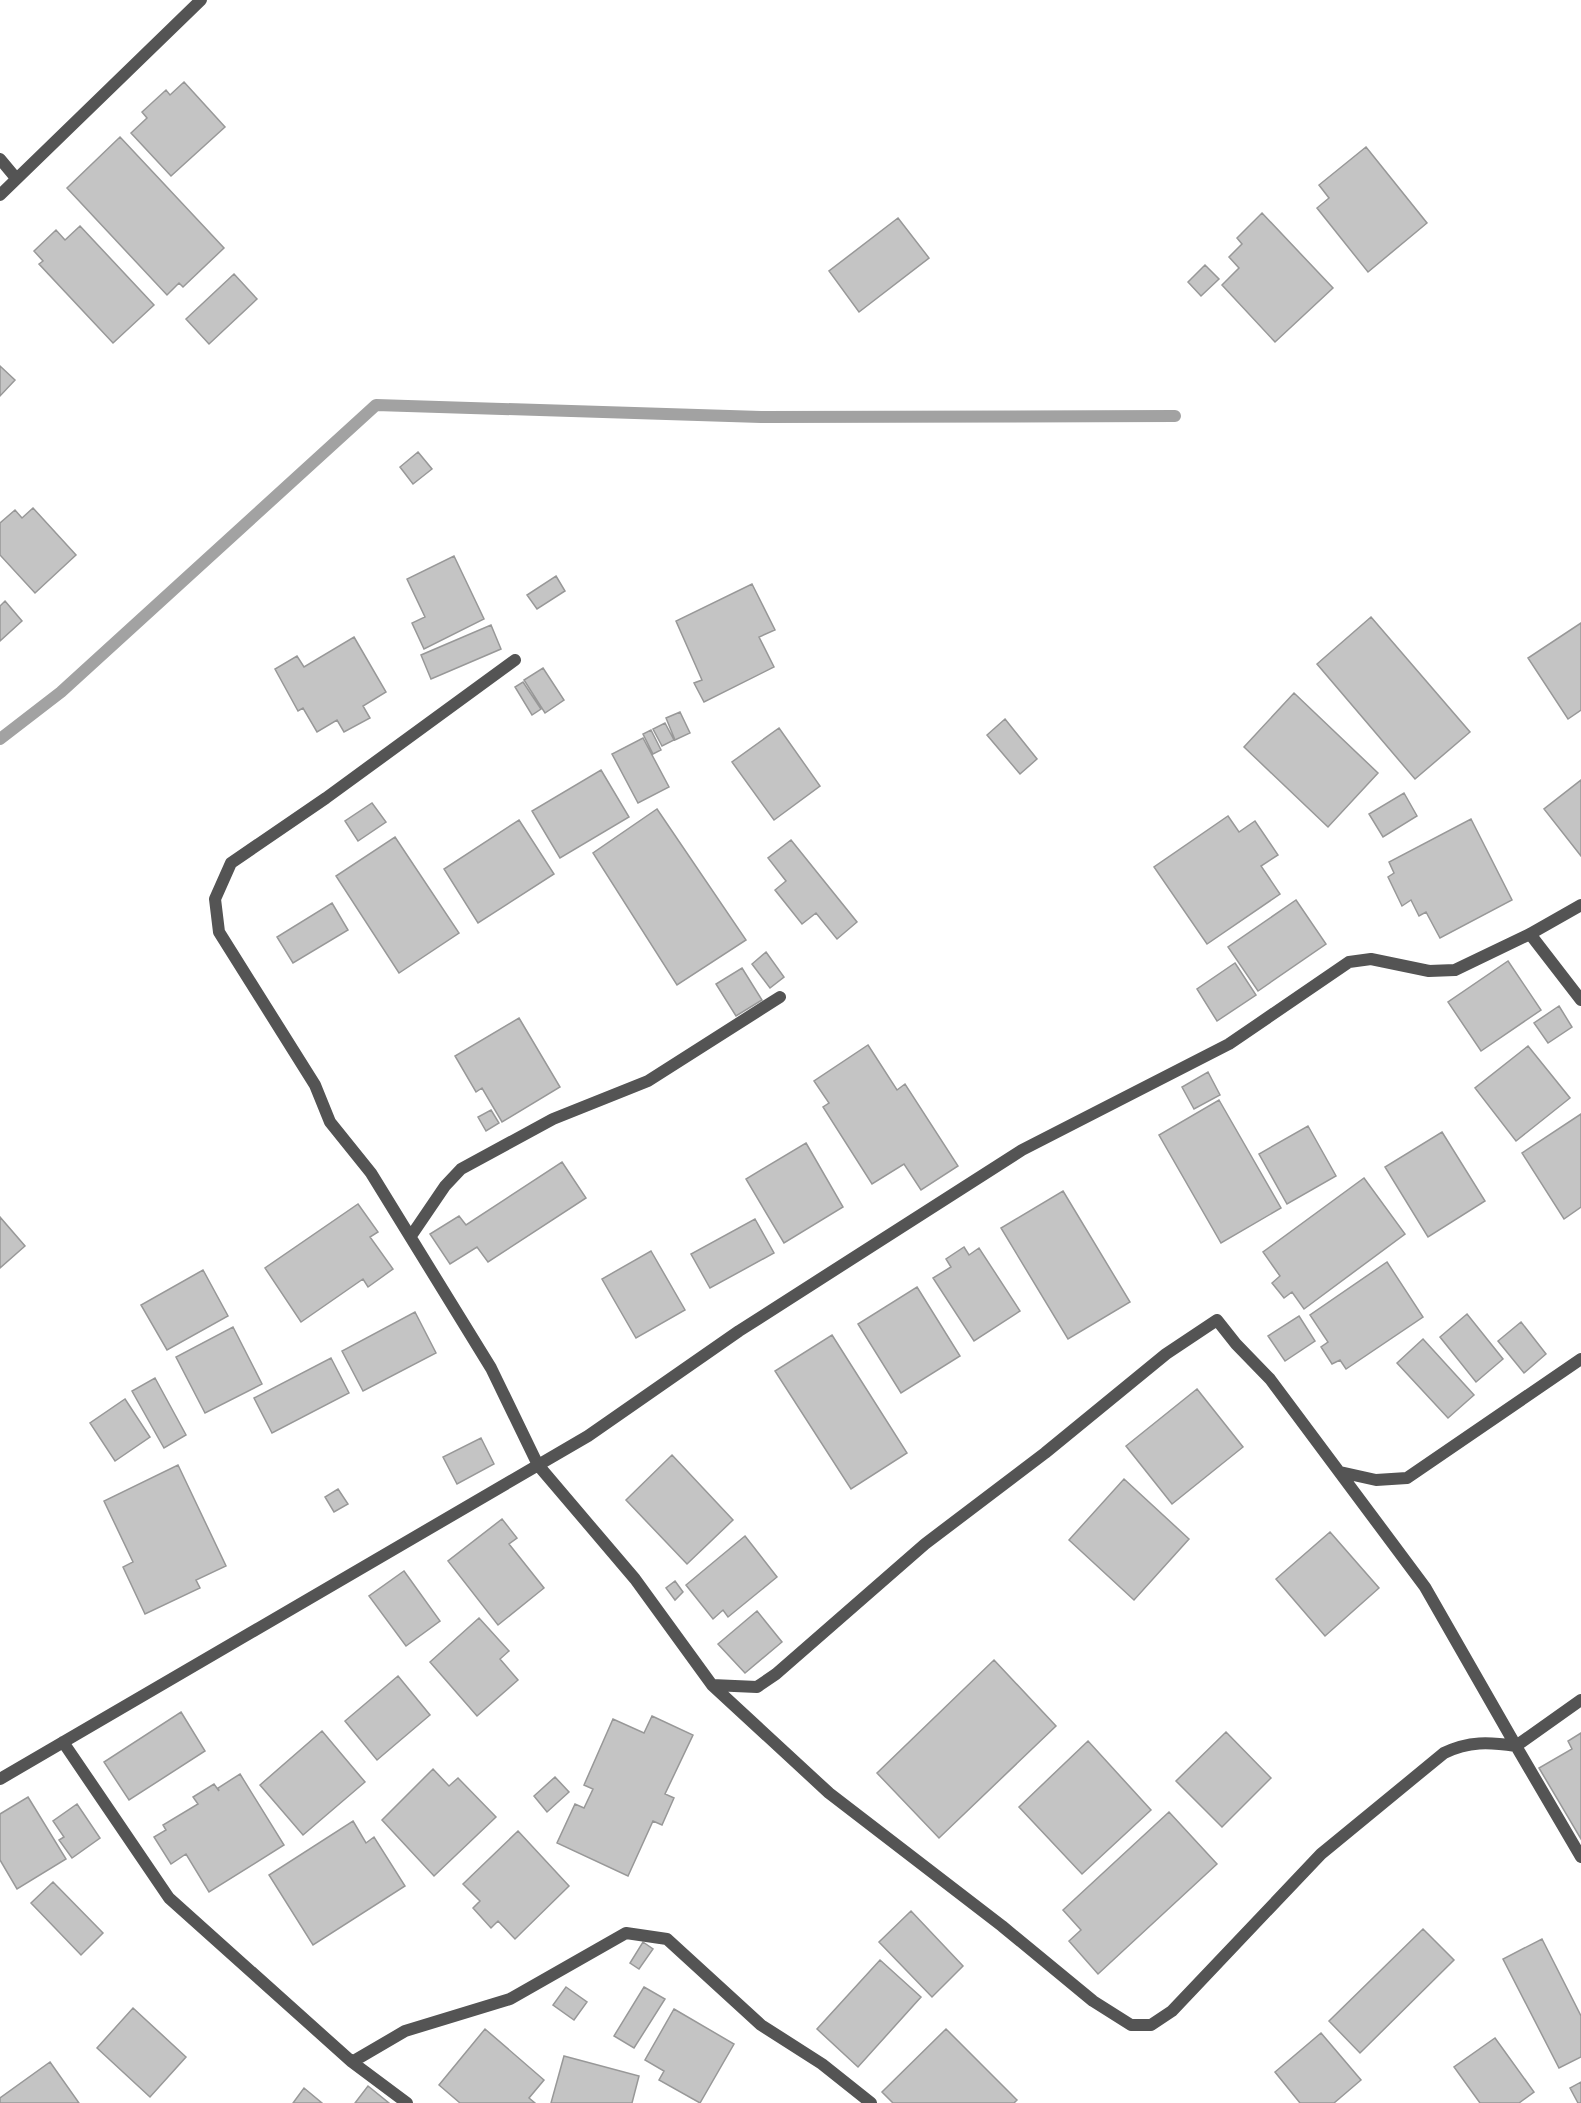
<svg xmlns="http://www.w3.org/2000/svg" width="1581" height="2103" viewBox="0 0 1581 2103" font-family="'Nunito Sans',sans-serif">
	<style>
		.lines { fill: none; stroke-linecap: round; stroke-linejoin: round }
		.stream { stroke: #a2a2a2; stroke-width: 12 }
		.building { fill: #c4c4c4; stroke: #989898; stroke-width: 1.5 }
		.street { stroke: #545454; stroke-width: 12 }
	</style>
	<rect width="100%" height="100%" fill="#fff"/>
	<g class="lines">
		<path class="stream" d="M0,739L61,692L376,405L761,417L1175,416"/>
	</g>
	<path class="building" d="M184,82L225,127L171,176L131,133L147,118L142,112L166,90L170,95Z
		M120,137L224,248L183,287L179,283L167,295L67,188Z
		M1366,147L1427,223L1368,272L1317,208L1329,198L1319,185Z
		M1262,213L1333,288L1275,342L1222,285L1239,268L1229,257L1242,244L1237,238Z
		M898,218L929,258L859,312L829,271Z
		M80,226L154,305L113,343L39,264L43,261L34,251L56,230L65,240Z
		M1205,265L1219,279L1201,296L1188,282Z
		M234,274L257,299L209,344L186,319Z
		M0,366L15,380L0,396Z
		M418,452L432,469L413,484L400,467Z
		M33,508L76,555L35,593L0,555V523L15,510L22,518Z
		M454,556L484,619L424,649L412,623L425,617L407,579Z
		M556,576L565,591L537,609L527,595Z
		M752,584L775,630L759,637L774,667L704,702L694,683L702,680L676,621Z
		M5,601L22,621L0,641V606Z
		M1371,617L1470,732L1415,779L1317,664Z
		M1581,623V710L1568,719L1528,658Z
		M491,625L501,649L431,679L421,655Z
		M354,637L386,692L363,706L370,718L344,732L337,720L317,732L303,708L298,711L275,669L297,656L304,667Z
		M543,668L564,700L545,713L524,680Z
		M523,682L541,709L532,715L515,687Z
		M1294,693L1378,773L1328,827L1244,747Z
		M680,712L690,733L675,740L666,718Z
		M1005,719L1037,759L1020,774L987,735Z
		M665,723L674,740L662,746L653,729Z
		M779,728L820,786L774,820L732,762Z
		M651,730L661,750L653,754L643,734Z
		M643,738L669,787L638,803L612,754Z
		M601,770L629,817L560,858L532,811Z
		M1581,780V856L1544,809Z
		M1404,793L1417,816L1383,837L1369,814Z
		M372,803L386,822L358,841L345,821Z
		M657,809L746,940L677,985L593,853Z
		M1228,816L1239,832L1255,821L1278,855L1261,866L1280,894L1207,944L1154,867Z
		M1471,819L1512,900L1440,938L1426,912L1419,916L1411,900L1402,906L1388,877L1394,873L1389,862Z
		M519,820L554,874L478,923L444,869Z
		M395,837L459,933L399,973L336,876Z
		M791,840L857,922L837,939L816,913L802,924L775,890L786,881L768,858Z
		M1296,900L1326,944L1258,991L1228,947Z
		M332,903L348,930L293,963L277,937Z
		M766,952L784,977L770,988L752,964Z
		M1508,961L1541,1010L1481,1051L1448,1002Z
		M1235,963L1256,995L1217,1021L1197,989Z
		M742,968L762,1000L736,1016L716,984Z
		M1559,1006L1572,1027L1548,1043L1534,1023Z
		M519,1018L560,1087L502,1122L482,1088L476,1092L455,1056Z
		M868,1045L897,1090L905,1084L958,1166L921,1190L904,1164L872,1184L823,1107L829,1103L814,1081Z
		M1528,1046L1570,1098L1516,1141L1475,1088Z
		M1208,1072L1220,1095L1194,1109L1182,1087Z
		M1219,1100L1281,1208L1221,1243L1159,1135Z
		M491,1110L499,1123L486,1131L478,1117Z
		M1581,1114V1207L1564,1219L1522,1153Z
		M1308,1126L1336,1176L1287,1204L1259,1154Z
		M1442,1132L1485,1201L1428,1237L1385,1167Z
		M806,1143L843,1207L784,1243L746,1179Z
		M562,1162L586,1198L488,1262L477,1247L450,1264L430,1234L459,1216L466,1225Z
		M1364,1178L1405,1234L1304,1309L1292,1292L1284,1298L1272,1283L1280,1276L1263,1252Z
		M1063,1191L1130,1302L1068,1339L1001,1228Z
		M358,1204L378,1232L370,1237L393,1269L368,1287L363,1279L301,1322L265,1268Z
		M0,1217L25,1246L0,1268Z
		M755,1219L774,1253L710,1288L691,1254Z
		M964,1247L969,1255L979,1248L1020,1311L974,1341L933,1278L951,1267L946,1259Z
		M651,1251L685,1310L636,1338L602,1279Z
		M1387,1262L1423,1317L1346,1369L1340,1360L1332,1364L1321,1347L1328,1342L1310,1315Z
		M203,1270L228,1316L167,1350L141,1305Z
		M917,1287L960,1356L901,1393L858,1324Z
		M415,1312L436,1353L363,1391L342,1351Z
		M1467,1314L1503,1359L1476,1382L1440,1337Z
		M1299,1316L1315,1341L1285,1361L1268,1336Z
		M1521,1322L1546,1354L1524,1373L1498,1341Z
		M233,1327L262,1384L205,1413L176,1357Z
		M832,1335L907,1453L851,1489L775,1371Z
		M1423,1339L1474,1395L1448,1418L1397,1363Z
		M331,1358L349,1393L272,1433L254,1398Z
		M155,1378L186,1435L164,1448L132,1391Z
		M1197,1389L1243,1447L1172,1504L1126,1446Z
		M125,1399L150,1437L115,1461L90,1423Z
		M481,1438L494,1464L457,1484L443,1457Z
		M672,1455L733,1520L687,1564L626,1500Z
		M178,1465L226,1566L196,1580L200,1588L145,1614L123,1567L133,1562L104,1501Z
		M1124,1479L1189,1539L1134,1600L1069,1540Z
		M338,1489L348,1504L334,1512L325,1497Z
		M502,1519L517,1538L509,1544L544,1588L498,1625L448,1561Z
		M1330,1532L1379,1588L1325,1636L1276,1579Z
		M745,1536L777,1577L728,1617L723,1610L713,1619L686,1585Z
		M404,1571L440,1621L406,1646L369,1596Z
		M675,1581L683,1592L675,1600L666,1588Z
		M757,1611L782,1642L745,1673L718,1644Z
		M479,1618L509,1651L500,1659L518,1680L477,1716L430,1662Z
		M994,1660L1056,1726L939,1838L877,1773Z
		M398,1676L430,1715L377,1760L345,1721Z
		M181,1712L205,1751L129,1800L104,1762Z
		M652,1716L693,1735L665,1794L674,1798L662,1825L653,1821L628,1876L557,1843L575,1804L584,1808L593,1789L584,1785L613,1719L644,1733Z
		M322,1731L365,1782L303,1835L260,1785Z
		M1226,1732L1271,1778L1222,1827L1176,1781Z
		M1581,1733V1839L1539,1768L1572,1749L1568,1741Z
		M1088,1741L1151,1810L1082,1874L1019,1807Z
		M433,1769L449,1786L458,1778L496,1817L434,1876L382,1820Z
		M240,1774L284,1845L209,1892L186,1854L171,1864L154,1837L166,1830L163,1825L198,1804L193,1797L214,1784L219,1791L218,1788Z
		M555,1777L569,1792L547,1812L534,1796Z
		M28,1797L66,1859L17,1889L0,1860V1814Z
		M77,1804L100,1838L72,1858L59,1840L64,1837L53,1821Z
		M1169,1812L1217,1864L1098,1974L1069,1941L1081,1930L1063,1910Z
		M353,1821L366,1843L374,1837L405,1886L313,1945L269,1875Z
		M518,1831L569,1886L515,1939L498,1921L491,1928L473,1908L480,1901L463,1884Z
		M53,1882L103,1933L81,1955L31,1903Z
		M911,1911L963,1966L932,1997L879,1942Z
		M1423,1929L1454,1960L1360,2053L1329,2021Z
		M1542,1939L1581,2016V2057L1559,2068L1503,1959Z
		M643,1942L653,1949L639,1969L630,1963Z
		M880,1960L921,1997L858,2067L817,2029Z
		M566,1987L587,2002L574,2020L553,2005Z
		M644,1987L665,1999L634,2048L614,2036Z
		M133,2008L186,2057L150,2097L97,2048Z
		M674,2009L734,2044L700,2103L659,2080L664,2071L645,2060Z
		M485,2029L544,2080L529,2098L535,2103H460L439,2085Z
		M946,2029L1017,2100L1014,2103H893L882,2092Z
		M1321,2033L1361,2080L1334,2103H1300L1275,2072Z
		M1495,2038L1534,2092L1519,2103H1480L1454,2067Z
		M564,2056L639,2076L632,2103H551Z
		M50,2062L79,2103H0V2098Z
		M1581,2082V2103H1578L1570,2088Z
		M368,2086L389,2103H355Z
		M304,2088L322,2103H293Z"/>
	<g class="lines">
		<path class="street" d="M0,159L15,177
			M0,195L201,0
			M515,660L326,798L231,863L215,899L219,932L315,1085L330,1122L371,1173L491,1368L538,1465L635,1579L712,1685L829,1793L1002,1926L1093,2001L1131,2025H1151L1172,2011L1321,1854L1444,1753C1469,1741 1489,1742 1516,1746L1581,1857
			M1530,934L1581,1000
			M411,1236L445,1186L461,1169L553,1119L648,1081L780,997
			M1340,1472L1376,1480L1407,1478L1581,1359
			M712,1685L757,1687L776,1674L925,1544L1045,1453L1166,1354L1217,1320L1236,1344L1270,1379L1425,1587L1516,1746L1581,1700
			M63,1742L169,1898L352,2062L407,2103
			M0,1779L588,1436L739,1331L1022,1150L1229,1044L1349,962L1371,959L1429,971L1455,970L1530,934L1581,905
			M352,2062L405,2031L510,1999L626,1933L667,1939L761,2025L822,2064L871,2103"/>
	</g>
</svg>
